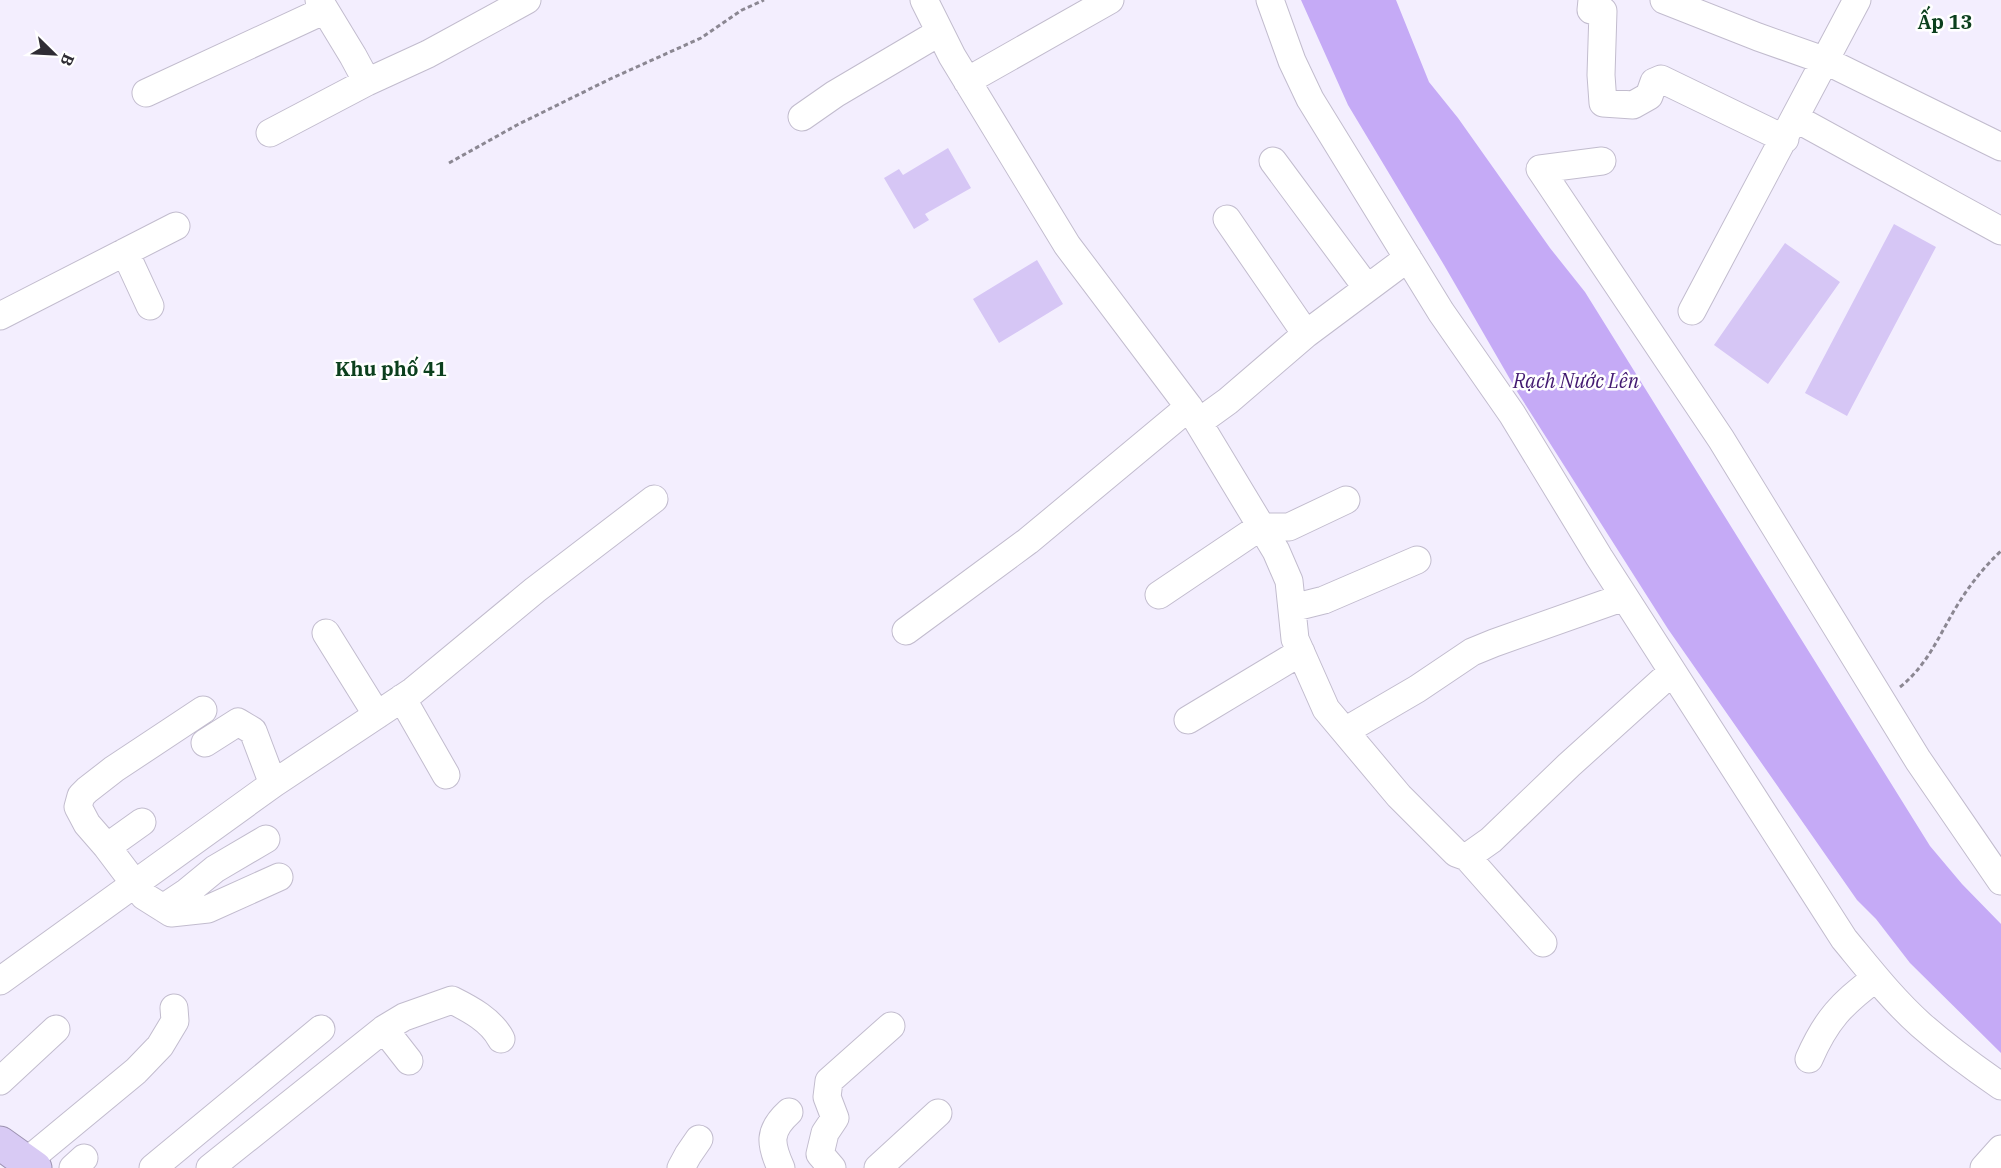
<svg xmlns="http://www.w3.org/2000/svg" width="2001" height="1168" viewBox="0 0 2001 1168" font-family="'IBM Plex Serif',serif">
	<style>
		.water { fill: #c5aaf6 }
		.building { fill: #d6c6f5 }
		.lines { fill: none; stroke-linecap: round; stroke-linejoin: round }
		.minor-casing { stroke: #c2bcce; stroke-width: 29 }
		.highway-casing { stroke: #9d93b1; stroke-width: 35 }
		.path { stroke: #8b8792; stroke-width: 3; stroke-dasharray: 4.5 3; stroke-linecap: butt }
		.minor { stroke: #fff; stroke-width: 27 }
		.highway { stroke: #d8caf4; stroke-width: 33 }
		.labels { text-anchor: middle; stroke-width: 5; stroke-linejoin: round; paint-order: stroke }
		.neighbourhood-label { font-size: 20px; font-weight: bold; fill: #0b3f1d; stroke: #fff }
		.water-label { font-size: 20px; font-style: italic; fill: #431a71; stroke: #fff }
	</style>
	<rect width="100%" height="100%" fill="#f3eefe"/>
	<path class="water" d="M1301,0H1396L1429,82L1458,118L1550,248L1585,292L1930,846L1962,884L2001,924V1053L1910,963L1876,919L1857,900L1668,629L1518,393L1444,265L1348,105Z"/>
	<path class="building" d="M948,148L971,188L925,214L929,220L914,229L884,178L899,169L903,175Z
		M1894,224L1936,247L1847,416L1805,393Z
		M1785,243L1840,282L1768,384L1714,345Z
		M1037,260L1063,304L999,343L973,299Z"/>
	<g class="lines">
		<defs>
			<path id="minor" d="M319,0L353,56L367,82
				M924,0L952,56L1067,245L1189,407L1276,551L1289,581L1295,639L1326,709L1399,796L1456,853L1467,857L1491,840L1569,765L1672,672
				M1270,0L1292,61L1310,99L1441,312L1512,414L1599,557L1844,939C1868,968 1892,999 1921,1025C1946,1047 1973,1067 2001,1086
				M1592,0L1591,10L1603,11L1601,75L1603,103L1633,105L1649,96L1654,82L1661,79L1785,139
				M1664,0L1758,37L1826,61L2001,147
				M967,81L1110,0
				M146,93L325,10
				M802,117L835,94L940,32
				M1795,118L2001,231
				M270,133L367,82L428,54L527,0
				M1273,161L1367,288
				M1602,161L1540,169L1721,439L1918,760L2001,881
				M1227,219L1306,334
				M125,252L150,306
				M1692,311L1857,0
				M0,316L176,226
				M1199,422L1228,401L1306,334L1408,258
				M1159,595L1260,527H1289L1346,500
				M1292,608L1324,600L1417,560
				M906,631L1028,541L1189,407
				M326,633L377,715
				M402,698L446,775
				M203,710L114,769L87,790L81,796L78,807L87,824L107,847L144,896L171,913L208,909L279,877
				M1188,720L1301,652
				M1345,731L1417,689L1472,652L1494,643L1624,597
				M205,743L238,722L253,731L273,784
				M107,847L142,822
				M1467,857L1543,943
				M163,908L187,892L215,869L266,839
				M0,981L273,784L413,691L535,590L654,499
				M384,1029L409,1061
				M1809,1059C1826,1020 1842,1003 1876,978
				M0,1081L56,1029
				M26,1162L136,1071L160,1046L175,1021L174,1008
				M73,1168L84,1158
				M153,1168L321,1029
				M210,1168L384,1029L404,1017L452,1000C470,1009 491,1020 501,1039
				M681,1168L688,1155L699,1139
				M781,1168C770,1144 768,1131 789,1112
				M832,1168L820,1154L825,1133L835,1118L827,1097L829,1081L891,1026
				M878,1168L938,1113
				M1984,1168L2001,1149"/>
			<path id="highway" d="M0,1143L35,1168"/>
		</defs>
		<use href="#minor" class="minor-casing"/>
		<use href="#highway" class="highway-casing"/>
		<path class="path" d="M449,163L517,125L610,79L701,38L742,10L764,0
			M1900,687C1930,663 1940,632 1960,601C1972,582 1985,566 2001,551"/>
		<use href="#minor" class="minor"/>
		<use href="#highway" class="highway"/>
	</g>
	<g class="labels">
		<g class="neighbourhood-label">
			<text x="1945" y="29">Ấp 13</text>
			<text x="391" y="376">Khu phố 41</text>
		</g>
		<g class="water-label">
			<text x="1576" y="388">Rạch Nước Lên</text>
		</g>
	</g>
	<g transform="translate(54 54) rotate(114)" stroke="#ffffff" stroke-width="4.5" paint-order="stroke">
	<path d="M0-4.5L10 22L0 15L-10 22Z" fill="#2f2d34"/>
	<text y="-9" font-size="16" font-weight="bold" text-anchor="middle" fill="#2f2d34">B</text>
	</g>
</svg>
